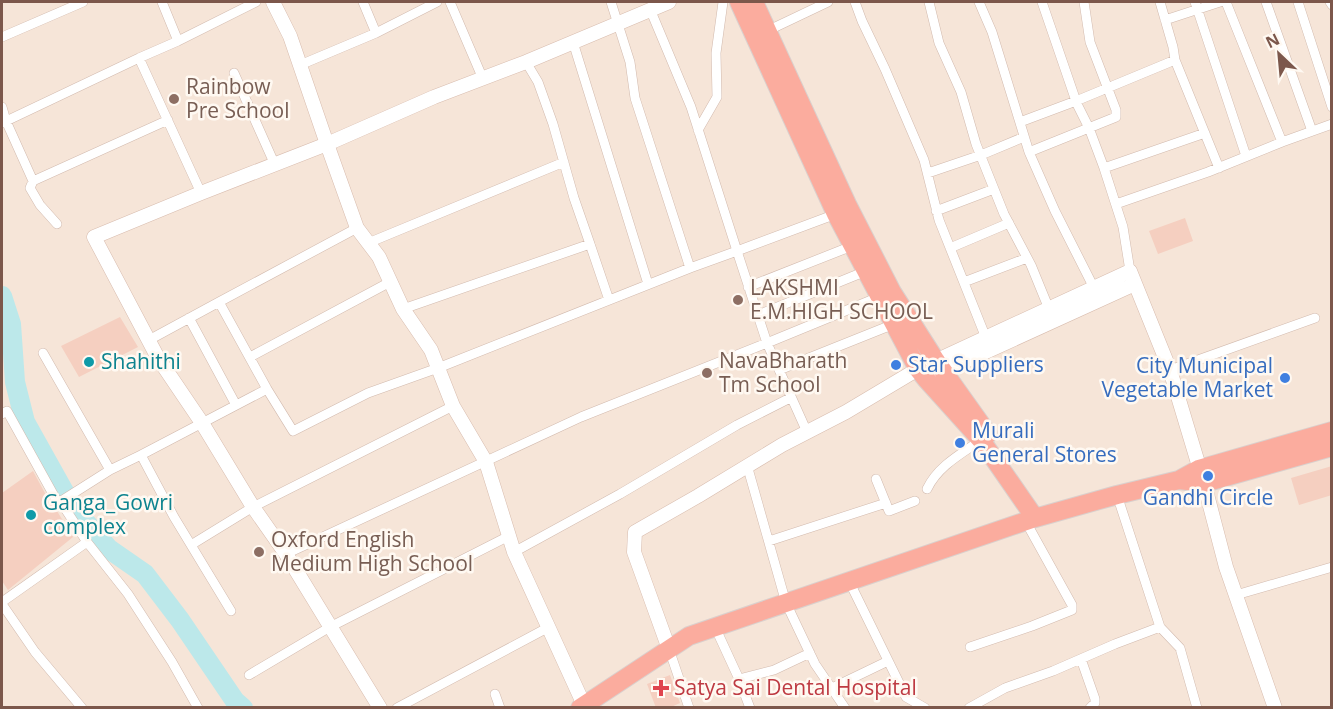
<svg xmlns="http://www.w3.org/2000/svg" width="1333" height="709" viewBox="0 0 1333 709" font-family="'Open Sans',sans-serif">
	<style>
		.residential { fill: #f6e5d8 }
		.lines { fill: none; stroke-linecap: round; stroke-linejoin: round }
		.river { stroke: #bce8ea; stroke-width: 20 }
		.building { fill: #f5cfc0 }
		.street-casing { stroke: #d2baae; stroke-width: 10 }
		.secondary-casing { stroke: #d8bcae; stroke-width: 15 }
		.highway-casing { stroke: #dad0cd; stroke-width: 20 }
		.street { stroke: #fff; stroke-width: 9 }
		.secondary { stroke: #fff; stroke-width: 14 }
		.highway { stroke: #fbac9e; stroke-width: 18 }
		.education-dot { fill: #8d6e63; stroke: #fff9f2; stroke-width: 2 }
		.culture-dot { fill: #0f9aa8; stroke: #fff9f2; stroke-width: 2 }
		.shop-dot { fill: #3f7fe0; stroke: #fff9f2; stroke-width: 2 }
		.health-dot { fill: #e0444e; stroke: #fff9f2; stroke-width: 2 }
		.labels { text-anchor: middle; stroke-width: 5; stroke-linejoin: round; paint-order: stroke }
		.education-label { font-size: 21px; fill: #785e54; stroke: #fff9f2; text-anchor: start }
		.culture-label { font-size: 21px; fill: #0d838f; stroke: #fff9f2; text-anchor: start }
		.shop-label { font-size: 21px; fill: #366cbe; stroke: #fff9f2; text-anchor: start }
		.health-label { font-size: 21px; fill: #be3a42; stroke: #fff9f2; text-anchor: start }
	</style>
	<rect width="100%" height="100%" fill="#fef4ea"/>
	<path class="residential" d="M2,2H1331V707H2Z"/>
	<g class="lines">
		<path class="river" d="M2,296L11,324L15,382L25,422L63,490L74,509L109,549L145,574L180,620L235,701L243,708"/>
	</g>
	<path class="building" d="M1185,218L1193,241L1158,254L1149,231Z
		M120,317L138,347L79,377L61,346Z
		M1332,466V495L1299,505L1291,478Z
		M33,471L52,506L57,511L73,537L8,590L2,581V493Z
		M670,675L680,703L669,708H656L647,684Z"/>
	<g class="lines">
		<defs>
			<path id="street" d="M162,2L178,41
				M450,2L483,79
				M611,2L630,62L635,98L690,268
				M855,2L862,21L885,69L924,160L939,220L986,338
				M929,2L939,43L961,92L976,144L1004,214L1031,265L1049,309
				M979,2L992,32L1029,152L1116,117V110L1090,42L1084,2
				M1042,2L1077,104L1089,128L1104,168L1123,227L1130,271
				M1195,2L1246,156
				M1226,2L1282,142
				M1266,2L1312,131
				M1298,2L1332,107
				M1330,2L1332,5
				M650,9L691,107L737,251L836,214
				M1165,20L1220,2
				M767,31L828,2
				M376,33L437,2
				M2,37L83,2
				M573,42L648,284
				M139,58L201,193
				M1175,60L1219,168
				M300,65L376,33L363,2
				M234,73L275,165
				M2,107L6,121L33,181L30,188L40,205L57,224
				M1020,122L1076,101L1175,60L1173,47L1160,2
				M2,123L139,58L178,41L256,2
				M698,130L717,97L716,53L723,2
				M1029,152L1055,211L1094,288
				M1104,168L1205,133
				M928,173L981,155L1024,137
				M33,181L168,120
				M1116,204L1208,172L1282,142L1332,124
				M936,211L994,189
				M357,228L219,302L267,389L293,431L368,393L438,368L690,268L737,251L767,343L879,297
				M368,243L564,162
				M590,244L609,300
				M950,248L1009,223
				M964,282L1027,258
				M748,287L852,246
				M403,309L590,244L574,198L553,124L538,82L526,62
				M758,315L866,271
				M189,318L236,405
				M149,340L219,302
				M43,353L110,470
				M250,357L390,282
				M779,370L894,324
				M1170,370L1315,318
				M2,414L7,411L58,503L64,507L87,542L128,594L172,662L198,708
				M747,465L786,603L815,664L845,708
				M876,479L889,511L915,501
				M927,489C938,466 961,454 981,440
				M58,503L110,470L141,455
				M769,541L886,503
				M191,545L253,507L453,406
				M514,552L620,494L737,425L790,398
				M286,554L581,417L767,343L807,432
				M849,581L906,697L925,708
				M1236,595L1332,567
				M2,602L87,542
				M2,604L35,652L82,708
				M231,611L174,517L141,455L267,389
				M715,627L739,679L774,670L810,653
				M1160,627L1180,648L1197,708
				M970,647L1032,626L1072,610V605L1026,522
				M669,649L689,708
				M1081,659L1095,699V703L1090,708
				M249,675L330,627L509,536
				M739,679L750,708
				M832,688L888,661
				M495,694L500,708
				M397,708L549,627
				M969,708L1005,688L1053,671L1115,644L1160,627L1117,495"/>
			<path id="secondary" d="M273,2L290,36L327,144L357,228L379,257L403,309L431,350L453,406L486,462L514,552L584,705
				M935,375L1135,284
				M669,649L634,552L635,532L698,496L782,445L846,412L918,369L1130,271L1170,370L1204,483L1226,567L1275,708
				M380,708L286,554L253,507L202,423L158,358L94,237L201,193L327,144L434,97L526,62L669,2"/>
			<path id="highway" d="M739,2L836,214L918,369L926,379L981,440L1035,518
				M754,2L847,204L892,292L936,361L988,434
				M1179,480L1204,483L1332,447
				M580,708L689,636L1035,518L1117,495L1179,480L1199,469L1332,431"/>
		</defs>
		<use href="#street" class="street-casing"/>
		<use href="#secondary" class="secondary-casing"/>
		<use href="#highway" class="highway-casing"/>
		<use href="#street" class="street"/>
		<use href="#secondary" class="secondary"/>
		<use href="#highway" class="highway"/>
	</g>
	<g class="education-dot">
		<circle cx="174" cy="99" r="6"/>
		<circle cx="738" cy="300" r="6"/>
		<circle cx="707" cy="373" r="6"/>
		<circle cx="259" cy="552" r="6"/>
	</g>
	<g class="culture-dot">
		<circle cx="89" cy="362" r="6"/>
		<circle cx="31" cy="515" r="6"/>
	</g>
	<g class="shop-dot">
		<circle cx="896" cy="365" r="6"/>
		<circle cx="1285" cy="378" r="6"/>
		<circle cx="960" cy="443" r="6"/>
		<circle cx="1208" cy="476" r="6"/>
	</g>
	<path class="health-dot" d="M658 679h6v6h6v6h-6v6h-6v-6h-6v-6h6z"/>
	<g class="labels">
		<g class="education-label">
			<text x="186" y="94">Rainbow<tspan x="186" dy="24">Pre School</tspan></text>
			<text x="750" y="295">LAKSHMI<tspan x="750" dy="24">E.M.HIGH SCHOOL</tspan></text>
			<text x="719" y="368">NavaBharath<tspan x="719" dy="24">Tm School</tspan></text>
			<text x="271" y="547">Oxford English<tspan x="271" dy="24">Medium High School</tspan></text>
		</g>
		<g class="culture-label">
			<text x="101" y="369">Shahithi</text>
			<text x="43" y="510">Ganga_Gowri<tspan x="43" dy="24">complex</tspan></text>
		</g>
		<g class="shop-label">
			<text x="908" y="372">Star Suppliers</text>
			<text x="1273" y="373" text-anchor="end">City Municipal<tspan x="1273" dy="24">Vegetable Market</tspan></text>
			<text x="972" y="438">Murali<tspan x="972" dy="24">General Stores</tspan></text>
			<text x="1208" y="505" text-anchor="middle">Gandhi Circle</text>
		</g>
		<g class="health-label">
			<text x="674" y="695">Satya Sai Dental Hospital</text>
		</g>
	</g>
	<rect width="1333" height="709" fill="none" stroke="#7c574b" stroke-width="6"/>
	<g transform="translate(1279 54) rotate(334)" stroke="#fff9f2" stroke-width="4.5" paint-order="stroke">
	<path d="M0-4.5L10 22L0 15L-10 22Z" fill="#7c574b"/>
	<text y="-9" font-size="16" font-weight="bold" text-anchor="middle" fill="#7c574b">N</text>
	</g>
</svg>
